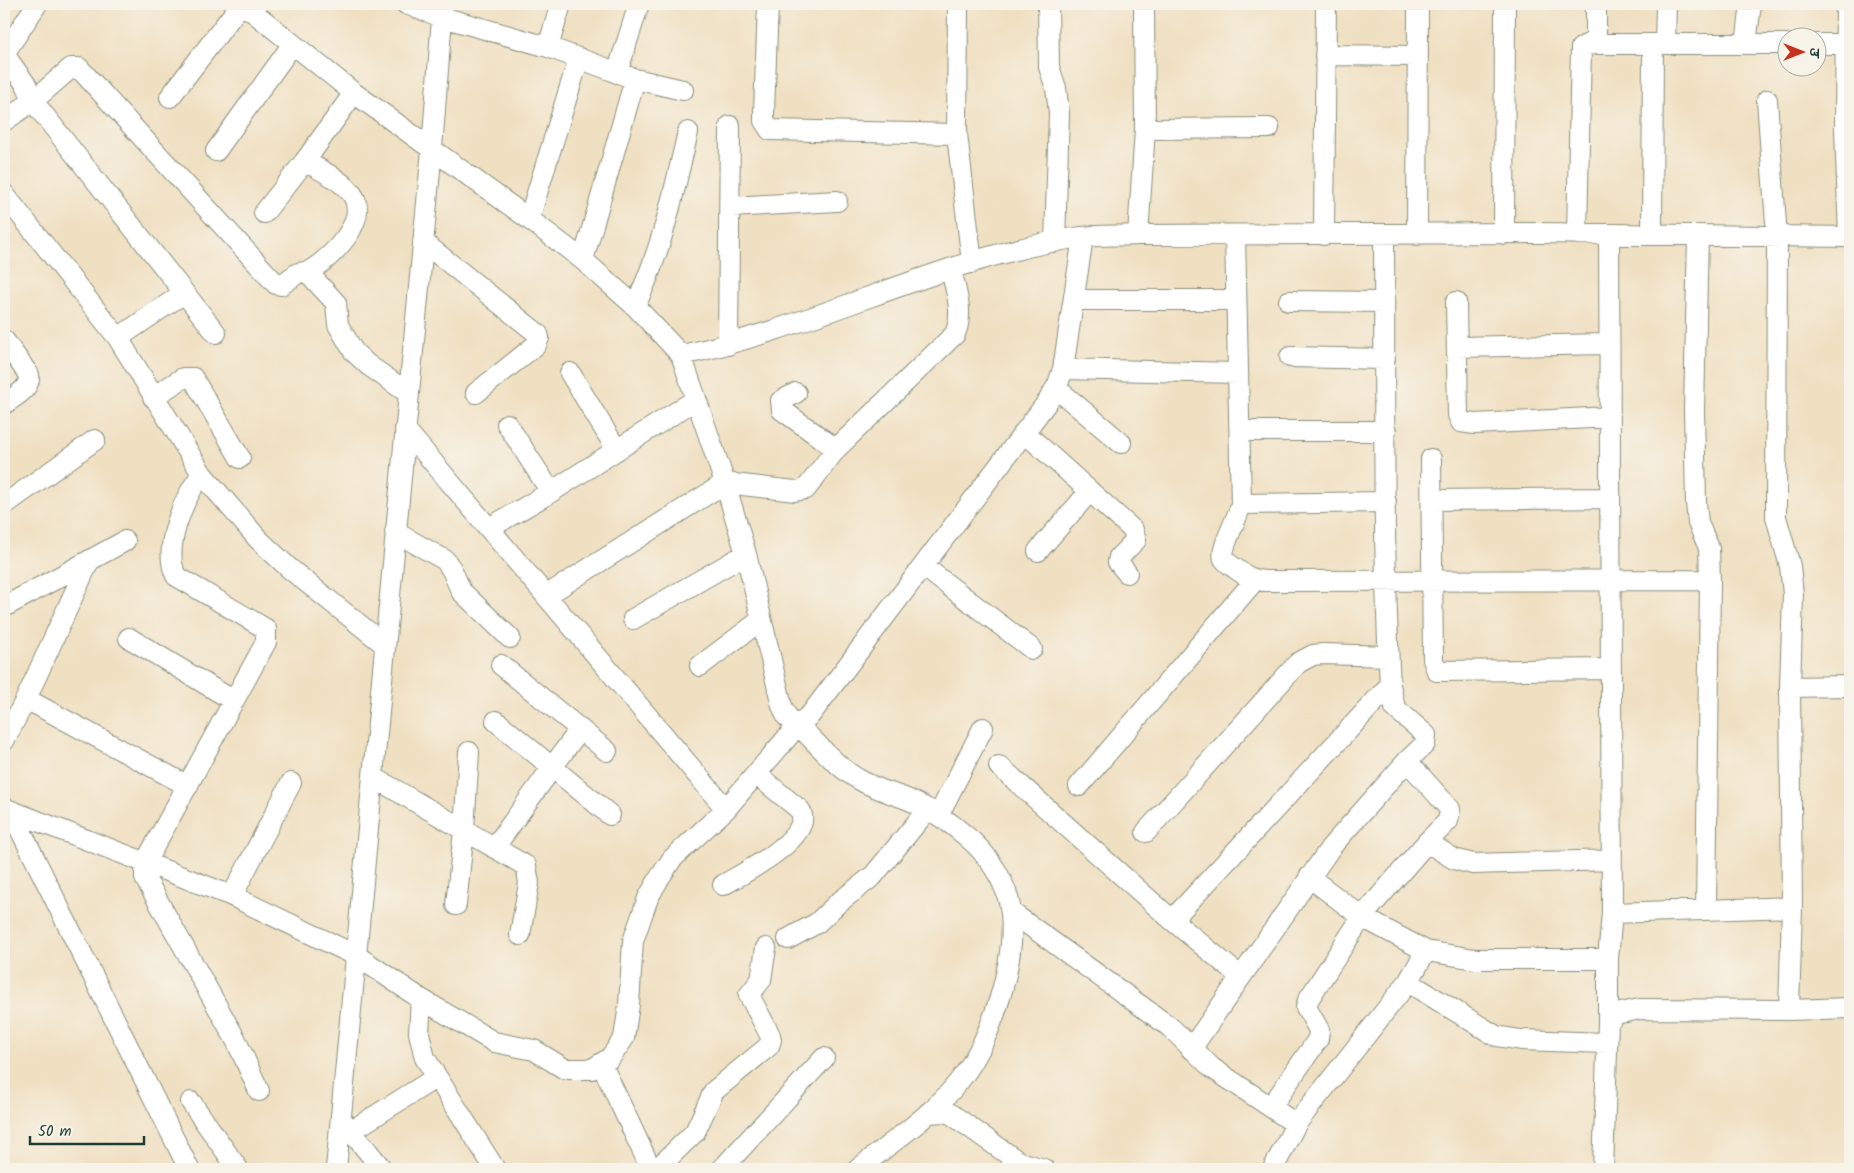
<svg xmlns="http://www.w3.org/2000/svg" width="1854" height="1173" viewBox="0 0 1854 1173" font-family="Kalam,'Playpen Sans Deva',sans-serif">
	<style>
		.lines { fill: none; stroke-linecap: round; stroke-linejoin: round }
		.minor-casing { stroke: #888e7b; stroke-width: 22 }
		.minor { stroke: #fff; stroke-width: 20 }
	</style>
	<rect width="100%" height="100%" fill="#f7f3e8"/>
	<filter id="ink" filterUnits="userSpaceOnUse"><feTurbulence type="fractalNoise" baseFrequency=".02" numOctaves="2"/><feDisplacementMap in="SourceGraphic" scale="10" xChannelSelector="R" yChannelSelector="G"/><feConvolveMatrix kernelMatrix="1 2 1 2 8 2 1 2 1" color-interpolation-filters="sRGB"/></filter>
	<filter id="wash" filterUnits="userSpaceOnUse"><feTurbulence type="fractalNoise" baseFrequency=".0096" numOctaves="4" result="noise"/><feDisplacementMap in="SourceGraphic" scale="20" xChannelSelector="R" yChannelSelector="G"/><feGaussianBlur stdDeviation="1.12" result="paint"/><feColorMatrix in="noise" values="0 0 0 0 0 0 0 0 0 0 0 0 0 0 0 0 0 1.4 0 .05"/><feComposite in="paint" operator="in"/></filter>
	<g filter="url(#wash)">
		<rect width="100%" height="100%" fill="#f0e0c2"/>
	</g>
	<g filter="url(#ink)">
		<g class="lines">
			<defs>
				<path id="minor" d="M37,4L4,54L27,86L33,101L71,68H79L276,284L281,285L298,273L310,271
					M243,4L354,93L529,219L583,260L635,306L681,355L725,483L746,554L782,706L787,717L798,725L811,714L1048,401L1058,384L1063,369L1083,237
					M406,4L442,17L548,47L635,79L683,90
					M768,4L764,112V121L770,130L957,134
					M958,4L957,134L972,263
					M1048,4L1049,67L1056,88L1059,113L1055,242
					M1596,4V44
					M1846,4L1845,129L1849,237
					M1665,44L1666,4
					M1746,44L1751,4
					M1816,44H1850
					M548,47L561,4
					M1325,55L1418,56
					M617,73L639,4
					M354,93L305,161C320,170 342,180 352,194C371,221 330,258 310,271V275L336,303L338,325L354,352L368,365L408,393
					M170,97L241,4
					M1767,100L1777,237L1776,517L1790,566L1793,594L1790,687L1792,907L1789,1010
					M4,121L33,101L216,333
					M1145,129L1269,128
					M216,151L292,45
					M4,194L118,338L202,474L258,539L290,569L385,645
					M731,207L837,201
					M264,213L305,161
					M529,219L579,58
					M1504,234L1505,4
					M1577,234L1581,48L1586,45L1596,44H1786
					M1652,234L1653,44
					M1138,235L1145,129L1144,4
					M1235,235L1241,504C1239,516 1219,550 1224,559C1227,563 1232,566 1236,569C1246,576 1252,580 1264,581L1710,580
					M1324,235L1326,4
					M1417,235L1418,4
					M1698,235L1694,410L1696,502L1698,523L1709,548L1710,580L1706,909
					M423,242L538,334L539,338L536,345L476,393
					M583,260L635,79
					M1074,300H1236
					M1289,301L1384,302
					M1456,302L1458,415L1461,422L1475,424L1609,417
					M635,306C662,251 674,191 688,132
					M118,338L184,293
					M4,340L29,375C31,389 14,397 4,404
					M728,345L730,126
					M1457,347L1609,344
					M681,355C815,328 938,259 1074,238C1095,235 1117,236 1138,235L1537,233L1850,237
					M1290,357L1385,359
					M1063,369L1238,373
					M570,373L617,450
					M1056,388L1121,443
					M796,393L781,401L782,410L836,449
					M153,397L183,378H193L240,458
					M507,424L551,492
					M405,429L726,809
					M1240,431H1386
					M1025,433L1133,530L1136,540L1119,557L1118,562L1127,573
					M1431,459L1433,660L1437,671L1610,669
					M202,474C184,497 162,547 176,576L266,629V642L145,863V878L236,1040L259,1091
					M1432,500L1610,498
					M1241,504L1386,502
					M4,505L95,440
					M489,528L551,492L695,400
					M395,532L445,560L452,570L461,591L510,638
					M1038,551L1090,491
					M923,566L1032,649
					M547,595L725,483L795,491L806,489L836,449L955,334C964,312 956,292 951,270
					M4,607L125,541
					M633,619L746,554
					M129,638L234,701
					M501,665L607,751
					M700,666L761,620
					M1390,685L1395,708L1426,735L1425,744L1407,761
					M1790,687L1850,686
					M26,699L188,786
					M496,721L610,815
					M4,741L26,699L89,561
					M999,766L1172,920L1241,977
					M373,777L526,866L529,883L520,935
					M1079,786L1255,580
					M4,808L232,896L357,956L421,999L494,1042L534,1050L565,1069H592L610,1058L624,1038L629,1005L633,941L648,898L660,877L672,859L726,809L798,725C817,743 837,768 860,780C875,789 892,793 909,800C930,809 949,821 966,836C988,854 1008,883 1011,913C1016,963 991,1041 960,1080C933,1115 892,1142 858,1169
					M11,811L189,1169
					M939,814L983,728
					M1146,832L1298,663L1313,655L1323,654L1388,656
					M494,848L580,729
					M723,885C740,875 816,837 800,810L756,774
					M232,896L291,783
					M456,905L464,830L469,752
					M1011,912L1170,1027L1212,1068L1296,1124L1273,1169
					M1612,913L1792,907
					M1172,920L1390,685C1382,535 1385,385 1384,234
					M788,939L817,923L838,903L873,876L928,809
					M1426,951L1475,959H1608
					M1408,982L1496,1036L1521,1040L1606,1043
					M421,999L419,1033L425,1058L495,1169
					M1608,1023V959L1612,913L1609,234
					M1191,1049L1331,847L1407,761L1450,809L1448,821L1427,842L1454,859L1473,864L1611,860
					M602,1065L651,1169
					M191,1102L238,1169
					M1271,1107L1318,1039L1319,1030L1306,1007L1308,1000L1362,917L1309,877
					M928,1113L943,1112L951,1114L1019,1162L1044,1169
					M343,1121L382,1169
					M1296,1124L1408,982L1426,951L1362,917L1427,842
					M351,1131L437,1077
					M336,1169L432,149L443,4
					M657,1169L695,1132L714,1091L769,1046L771,1040L770,1035L749,995L761,980L766,948
					M722,1169L824,1058
					M1603,1169L1608,1023L1616,1014L1640,1009L1789,1010L1850,1008"/>
			</defs>
			<use href="#minor" class="minor-casing"/>
			<use href="#minor" class="minor"/>
		</g>
	</g>
	<rect width="1854" height="1173" fill="none" stroke="#f7f3e8" stroke-width="20"/>
	<g transform="translate(1802 52) rotate(90)"><circle r="24" fill="#f7f3e8" stroke="#a1aaa0"/>
	<path d="M0-4L9 19L0 12L-9 19Z" fill="#c8321e"/>
	<text y="-8" font-size="14" font-weight="bold" text-anchor="middle" fill="#1f3d34">उ</text>
	</g>
	<path d="M30 1136v8h114v-8" fill="none" stroke="#1f3d34" stroke-width="2.5"/>
	<text x="38" y="1136" font-size="15" fill="#1f3d34" stroke="#f7f3e8" stroke-width="4" paint-order="stroke">50 m</text>
</svg>
